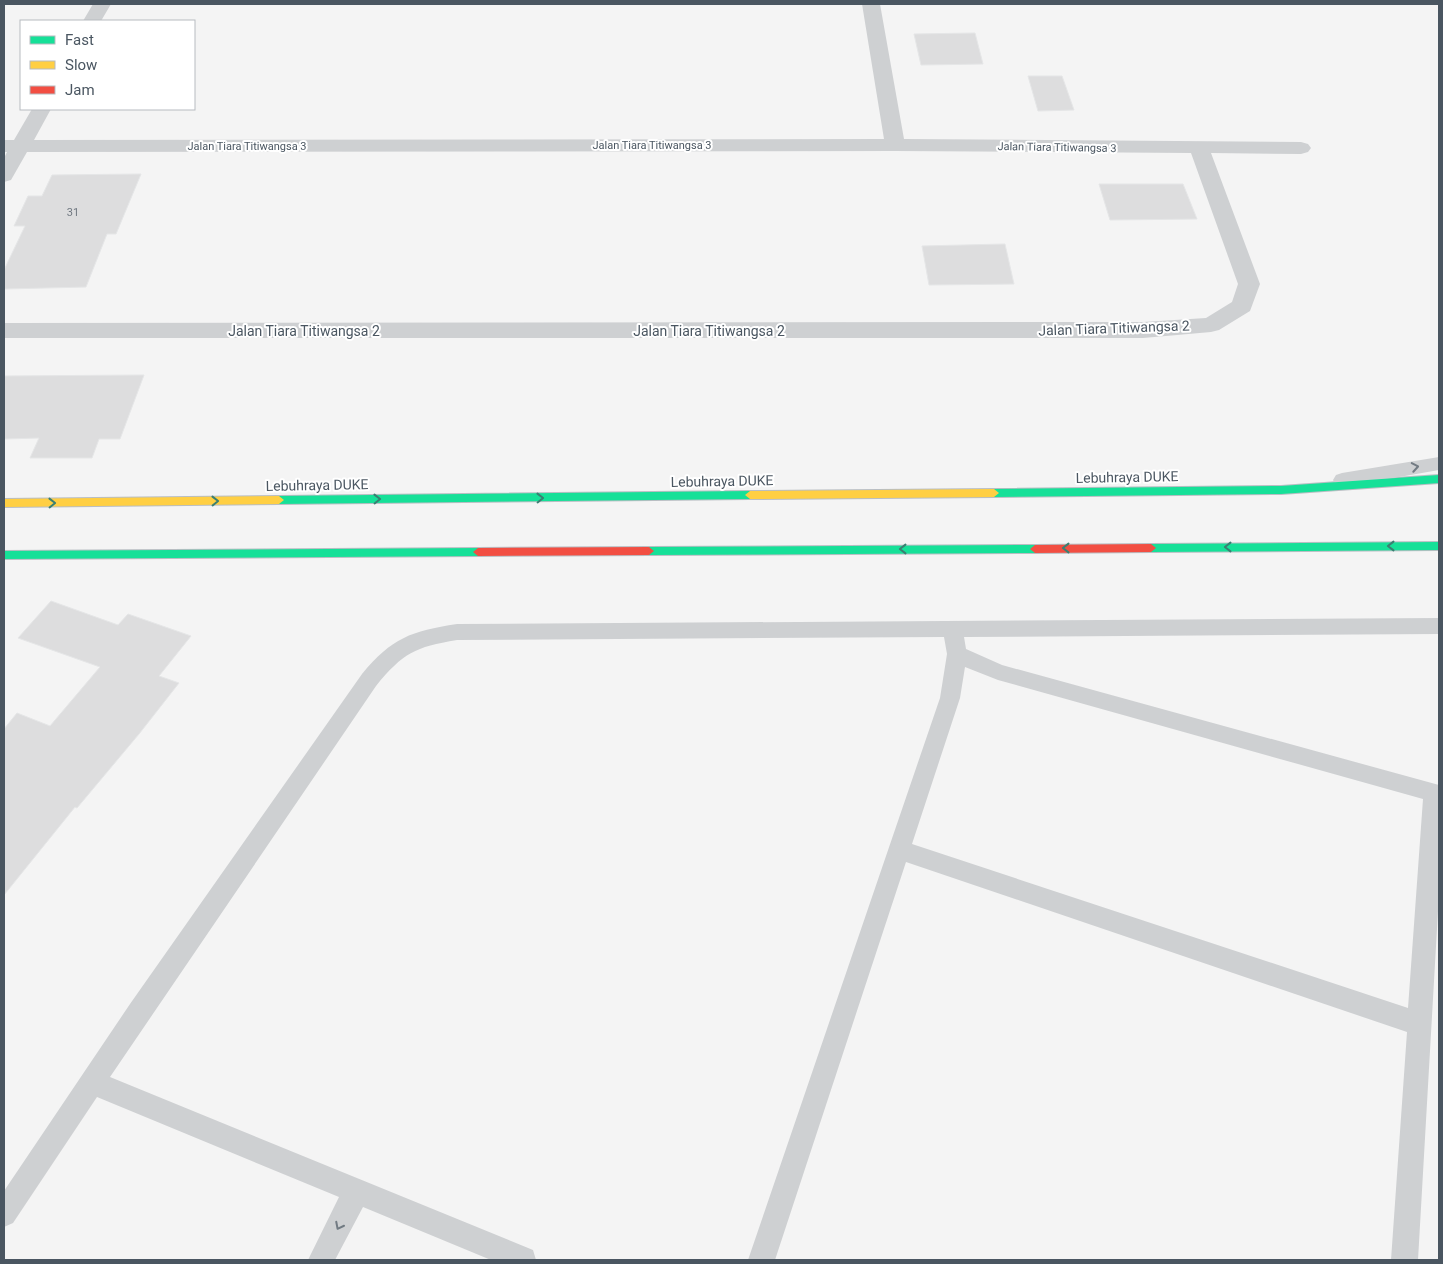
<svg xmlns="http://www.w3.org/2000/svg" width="1443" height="1264" viewBox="0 0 1443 1264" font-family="Roboto,sans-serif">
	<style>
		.building { fill: #ddddde; stroke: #e5e6e7 }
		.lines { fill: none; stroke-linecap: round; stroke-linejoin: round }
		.fast-casing { stroke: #b9bec3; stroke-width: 2 }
		.slow-casing { stroke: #b9bec3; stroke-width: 2 }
		.jam-casing { stroke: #b9bec3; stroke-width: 2 }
		.lane { fill: #ced0d2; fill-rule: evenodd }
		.street { fill: #ced0d2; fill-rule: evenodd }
		.fast { fill: #16e098; fill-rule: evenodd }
		.slow { fill: #ffcf43; fill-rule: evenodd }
		.jam { fill: #f24e42; fill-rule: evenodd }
		.oneway { stroke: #727b83 }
		.oneway2 { stroke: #3a7f72 }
		.labels { text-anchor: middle; stroke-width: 4; stroke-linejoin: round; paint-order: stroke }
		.far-street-label { font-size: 11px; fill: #4a5661; stroke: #fff }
		.number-label { font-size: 11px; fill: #707881 }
		.street-label { font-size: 14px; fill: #4a5661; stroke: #fff }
	</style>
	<rect width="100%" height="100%" fill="#f4f4f4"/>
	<path class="building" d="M975,33L983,64L921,65L914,34Z
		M1028,76H1062L1074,110L1038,111Z
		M141,174L116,234H107L86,287L4,289V270L25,226H14L28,196H42L52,175Z
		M1099,184H1183L1197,219L1110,220Z
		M1005,244L1014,284L929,285L922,246Z
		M144,375L120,439H99L92,458H30L39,438L4,439V376Z
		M51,601L118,625L128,614L191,636L159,676L179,683L139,734L77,808L75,807L4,895V729L17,713L50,726L100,667L18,638Z"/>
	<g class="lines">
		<defs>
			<path id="fast" d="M1439,475V483L1281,494L994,497L989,493L994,489L1281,486Z
				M750,491L755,495L750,499L279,504L274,500L279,496Z
				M1439,542V550L1151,552L1146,548L1151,544Z
				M1035,545L1040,549L1035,553L649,555L644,551L649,547Z
				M478,548L483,552L478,556L4,559V551Z"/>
			<path id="slow" d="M994,489L999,493L994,497L750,499L745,495L750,491Z
				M279,496L284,500L279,504L4,507V499Z"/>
			<path id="jam" d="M1151,544L1156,548L1151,552L1035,553L1030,549L1035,545Z
				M649,547L654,551L649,555L478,556L473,552L478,548Z"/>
		</defs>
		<use href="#fast" class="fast-casing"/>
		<use href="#slow" class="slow-casing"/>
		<use href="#jam" class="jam-casing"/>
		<path class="lane" d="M1439,457V470L1342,487L1336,485L1333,480L1336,475L1342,473Z
			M1439,618V634L964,637L966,649L1002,665L1439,785V894L1418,1260H1391L1407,1032L906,862L775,1260H748L940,698L947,654L944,637L457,640C415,647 403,653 376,686L110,1077L533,1250L536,1260H491L363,1207L335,1260H308L339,1197L97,1097L13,1223L4,1227V1191L130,1004L362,674C392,638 411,631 457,624ZM965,667L998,680L1423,799L1408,1008L912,844L960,698Z"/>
		<path class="street" d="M93,4H111L101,21H83Z
			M862,4H880L904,139L1301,142L1308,144L1311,148L1308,152L1301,154L1211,153L1260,284L1250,311L1219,330L1211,332L1143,338H4V323L1143,322L1206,318L1232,302L1238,284L1191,153L895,151L27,152L11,180L4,182V158L7,152H4V140H14L32,109H51L34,140L884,139Z"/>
		<use href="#fast" class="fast"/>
		<use href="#slow" class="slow"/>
		<use href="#jam" class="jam"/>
	</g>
	<defs><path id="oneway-chevron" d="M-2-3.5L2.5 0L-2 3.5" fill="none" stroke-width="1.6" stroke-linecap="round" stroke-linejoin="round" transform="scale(1.25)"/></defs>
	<g class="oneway">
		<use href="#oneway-chevron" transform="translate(1415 467) rotate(-10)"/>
		<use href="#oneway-chevron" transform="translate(339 1226) rotate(117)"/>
	</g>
	<g class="oneway2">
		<use href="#oneway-chevron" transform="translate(540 498) rotate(-1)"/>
		<use href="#oneway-chevron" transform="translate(377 499) rotate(-1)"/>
		<use href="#oneway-chevron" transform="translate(215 501) rotate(-1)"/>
		<use href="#oneway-chevron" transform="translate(52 503) rotate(-1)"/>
		<use href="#oneway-chevron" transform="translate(1391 546) rotate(180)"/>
		<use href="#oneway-chevron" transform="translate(1228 547) rotate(180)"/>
		<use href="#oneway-chevron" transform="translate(1066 548) rotate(180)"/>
		<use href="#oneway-chevron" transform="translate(903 549) rotate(180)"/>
	</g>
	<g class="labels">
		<g class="far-street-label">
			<text x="652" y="149">Jalan Tiara Titiwangsa 3</text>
			<text x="247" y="150">Jalan Tiara Titiwangsa 3</text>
			<text transform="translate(1057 147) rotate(1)" y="4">Jalan Tiara Titiwangsa 3</text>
		</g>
		<g class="number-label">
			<text x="73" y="216">31</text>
		</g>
		<g class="street-label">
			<text transform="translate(1114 328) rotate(-2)" y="5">Jalan Tiara Titiwangsa 2</text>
			<text x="304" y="336">Jalan Tiara Titiwangsa 2</text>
			<text x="709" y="336">Jalan Tiara Titiwangsa 2</text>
			<text transform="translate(1127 477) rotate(-1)" y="5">Lebuhraya DUKE</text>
			<text transform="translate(722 481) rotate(-1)" y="5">Lebuhraya DUKE</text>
			<text transform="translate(317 485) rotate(-1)" y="5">Lebuhraya DUKE</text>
		</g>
	</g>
	<rect width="1443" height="1264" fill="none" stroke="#4a5661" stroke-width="10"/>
	<rect x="20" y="20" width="175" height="90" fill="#ffffff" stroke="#b7bbc0"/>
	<rect x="30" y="36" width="25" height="8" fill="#16e098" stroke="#b7bbc0"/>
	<text x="65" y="45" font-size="15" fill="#4a5661">Fast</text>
	<rect x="30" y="61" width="25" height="8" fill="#ffcf43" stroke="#b7bbc0"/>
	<text x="65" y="70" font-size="15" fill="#4a5661">Slow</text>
	<rect x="30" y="86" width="25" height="8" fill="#f24e42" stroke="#b7bbc0"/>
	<text x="65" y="95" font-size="15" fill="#4a5661">Jam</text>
</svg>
